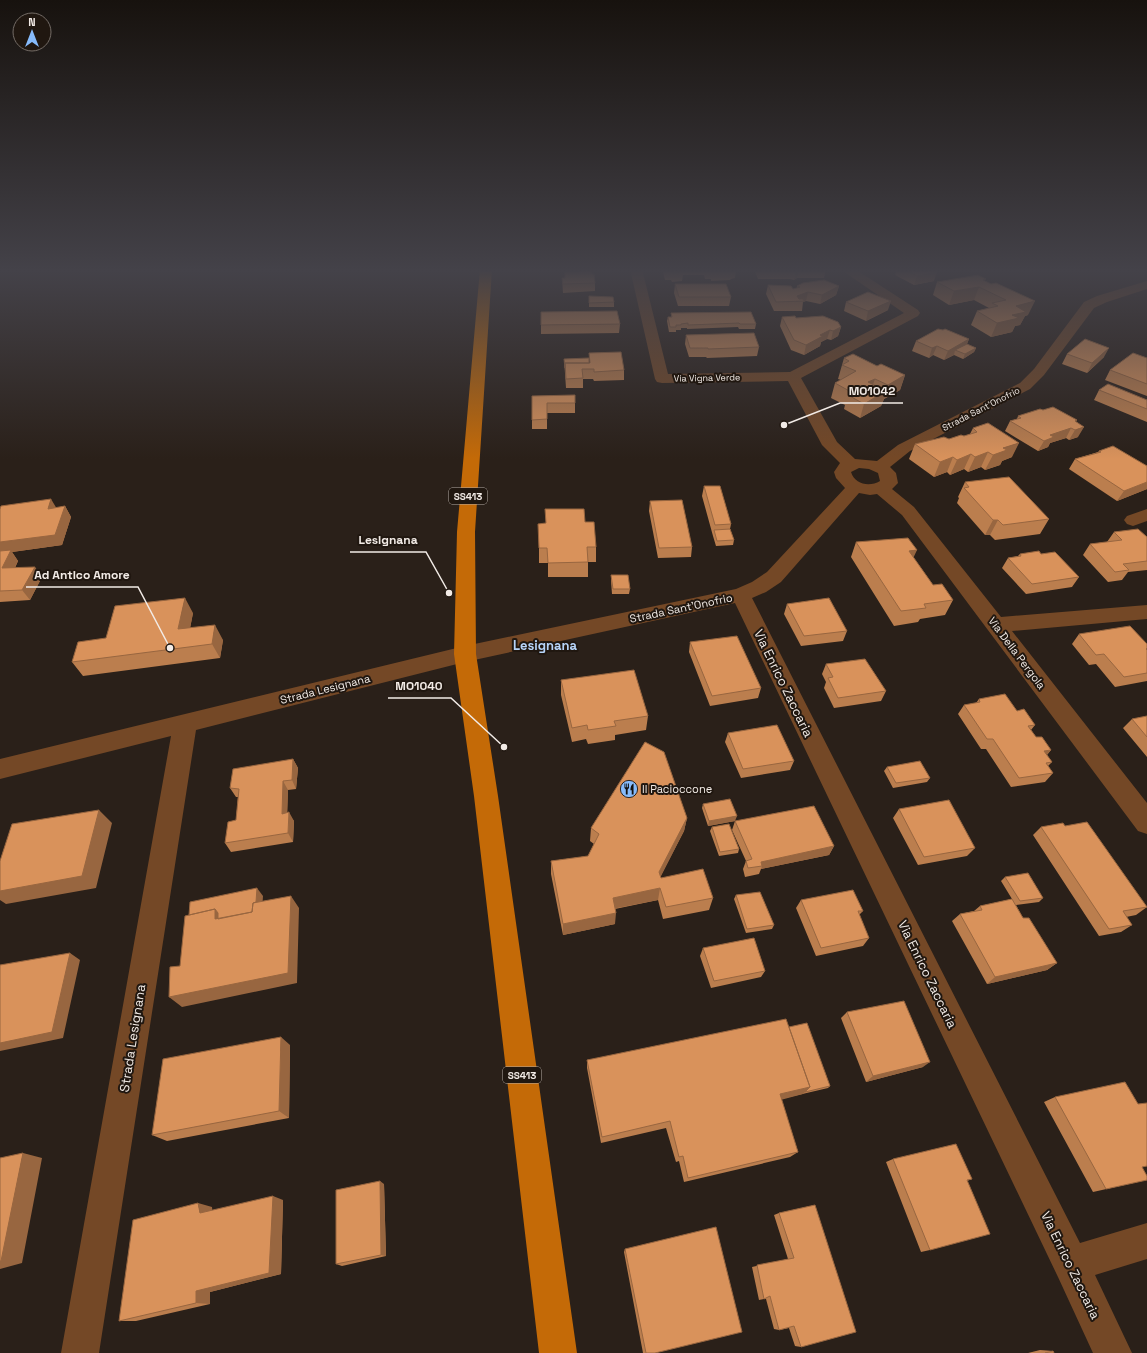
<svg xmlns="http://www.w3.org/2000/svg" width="1147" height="1353" viewBox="0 0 1147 1353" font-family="'Space Grotesk',sans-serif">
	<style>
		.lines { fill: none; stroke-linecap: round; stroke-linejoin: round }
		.street { fill: #744826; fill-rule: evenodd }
		.primary { fill: #c46a07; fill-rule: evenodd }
		.wall { fill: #bb7e4e }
		.shaded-wall { fill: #986640 }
		.building { fill: #d9925b; stroke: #986640 }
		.labels { text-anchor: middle; stroke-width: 4; stroke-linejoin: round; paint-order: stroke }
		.far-street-label { font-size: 9px; fill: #f2ebe6; stroke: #201710 }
		.shield { fill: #201710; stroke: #b3aba6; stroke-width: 1 }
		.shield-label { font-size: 10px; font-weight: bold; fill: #f2ebe6 }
		.street-label { font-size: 11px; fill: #f2ebe6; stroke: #201710 }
		.poi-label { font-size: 11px; fill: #f2ebe6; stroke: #201710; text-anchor: start }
		.quarter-label { font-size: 13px; font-weight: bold; fill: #b7d4f9; stroke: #201710 }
		.near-street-label { font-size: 13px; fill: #f2ebe6; stroke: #201710 }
		.leader { fill: none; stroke: #f2ebe6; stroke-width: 1.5 }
		.callout-dot { fill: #f2ebe6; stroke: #201710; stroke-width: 1.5 }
		.callout-label { font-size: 12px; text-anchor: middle; font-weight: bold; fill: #f2ebe6; stroke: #201710; stroke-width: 4; stroke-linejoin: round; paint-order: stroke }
	</style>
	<rect width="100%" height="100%" fill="#2a2019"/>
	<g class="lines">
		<path class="street" d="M630,269H642L668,374L790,372L904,313L840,269H855L918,310L920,313L918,316L801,378L837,442L855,459L877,461L898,445L1020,383L1034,369L1084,302L1097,296L1147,281V289L1107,302L1094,308L1044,375L1030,389L910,451L890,467L896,473L898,483L892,489L914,507L1001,617L1147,605V619L1012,631L1147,803V834L1138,831L902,515L877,494L870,495L859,493L781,582L766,592L752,598L1080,1243L1147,1223V1259L1095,1275L1132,1353H1093L1058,1277L735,603L465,662L196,730L99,1353H61L171,736L0,779V759L465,646L736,589L752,582L767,572L845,488L836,478L834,472L840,463L822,445L788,381L662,383L657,382L655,379ZM859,468L869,469L878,473L880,481C870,487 855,485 851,472Z
			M1147,509V521L1133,526L1127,524L1124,520L1127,516Z"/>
		<path class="primary" d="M480,269H492L475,532L476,654L498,796L577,1353H539L474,796L454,654L457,532Z"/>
	</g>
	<path class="wall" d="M663,269H736V270L735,278L731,279L730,280L711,281V279H705L704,275H683L682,281L672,282L671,280H665L663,272Z
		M755,269H826L824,278H797L794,280L790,279H758L755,272Z
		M897,269H932L934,281L914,285L895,275Z
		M592,274L595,283V291L563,293L562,278Z
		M985,281L1028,315L1025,316L1020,325L1015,326L1012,332L991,337L971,325L977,311L989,308L974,300L949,305L933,295L937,282Z
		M675,284L731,297L729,306H678L674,293Z
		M768,285L793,289L797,288V286H839L836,295L820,304L806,301L803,302L802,311H774L766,294Z
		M589,296L614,302V307H589Z
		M846,302L888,310L866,321L844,311Z
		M671,313L756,324L755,329H739L738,327L687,329V328H681V330H676V332H669L667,321L668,317H671Z
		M782,317L796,318L841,327L838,336L831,340L827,339L821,342L820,346L804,355L791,350L780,326Z
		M620,324L619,333L541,334V325Z
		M686,335L759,347L757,356L707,358L706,357H689L685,344Z
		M969,339L967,344L976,348L974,352L963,359L954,355L944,360L933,355L929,358L912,351L916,341Z
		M1067,354L1104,357L1087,373L1062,364Z
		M844,358L877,366L905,375L900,390L884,399L881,406L860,418L844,409L845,405L831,398L835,383L841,380L838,379Z
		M1147,358V396L1105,380L1110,370Z
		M564,359L624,370V380L594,381L593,379H583V388H566Z
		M1099,390L1147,400V422L1094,400Z
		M532,396L575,403V413H547V429H532Z
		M1043,410L1076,422L1078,437L1069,440L1066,438L1050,443L1048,447L1038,451L1005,431L1010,421L1017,419L1018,416Z
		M973,428L1012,457L1002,461L1000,465L985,470L981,467L968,472L964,469L950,475L947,472L934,477L909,459L915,444L949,439L964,436L970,434Z
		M1099,451L1147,466V489L1117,501L1069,469L1075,459L1098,452Z
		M965,482L1049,519L1040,534L995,540L990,535H985L957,503L959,498L958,497Z
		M704,486L731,524L730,529L734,540L733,545L716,546L713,536L702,496Z
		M650,501L692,547L691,557L658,558L649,511Z
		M65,506L71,517L62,545L12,552L18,561L15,568L42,577L30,600L0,602V509L56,508Z
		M585,522L596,547V562H588V577H548V563H539V548Z
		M1114,532L1147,537V570L1128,572L1122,580L1108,582L1083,555L1090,544L1107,542Z
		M856,542L913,557L933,585L953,600L945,615L920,619L918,622L894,626L851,557Z
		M1020,554H1041L1079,577L1072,587L1026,594L1002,568L1008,558L1018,556Z
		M611,575L630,589L629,594H612L611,581Z
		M787,604L847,631L843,641L801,646L784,614Z
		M193,613L190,628L223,640L220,658L83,676L72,662L106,638Z
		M1079,634L1147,644V681L1115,687L1096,664L1089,665L1072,644Z
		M690,642L761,688L758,698L710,706L689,652Z
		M826,664L886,691L881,701L834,708L824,688L826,682L822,674Z
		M561,680L648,716L646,730L615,735V740L588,744L586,739L572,742L561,695Z
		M979,699L1017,711L1035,725L1031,730L1036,737L1051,750L1047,755L1052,762L1048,766L1053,773L1045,782L1011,787L986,749H981L958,714L964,705L976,703Z
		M1147,716V757L1123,728L1132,719Z
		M728,733L794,761L790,770L741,778L725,742Z
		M293,759L298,768L296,789L288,790L287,813L294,821L293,842L231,852L225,843L236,820L238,797H236L230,788Z
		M887,767L930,778L927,782L893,788L884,771Z
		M703,804L735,821L708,826L702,808Z
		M899,809L975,848L967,856L918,865L893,818Z
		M687,818L684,831L660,877L661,878L713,898L709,910L663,919L658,900L615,909V924L563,935L551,874V861L588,856L594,844L590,841L591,828Z
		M735,821L834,846L829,855L761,869L759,874L745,877L743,869L746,861L732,830Z
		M1065,826L1147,907L1136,915L1126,917L1132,925L1121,932L1099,936L1033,835L1041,827Z
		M712,827L739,849L738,853L719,856L710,831Z
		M1005,877L1043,898L1039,902L1016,905L1023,918L1057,963L1047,970L987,984L952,921L960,914L974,911L980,906L1012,899L1001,881Z
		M736,895L774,925L772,929L746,933L734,899Z
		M801,900L863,911L859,915L869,938L863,946L816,956L796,908Z
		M703,948L765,971L761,977L711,988L700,956Z
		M847,1012L923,1067L866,1082L841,1018Z
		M789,1027L830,1086L828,1088L781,1099L798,1152L790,1157L684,1182L679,1161L676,1162L666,1128L601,1143L587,1068V1060Z
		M290,1045L289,1118L167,1141L152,1135Z
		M1055,1097L1138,1104L1142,1167L1147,1180L1093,1192L1044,1102Z
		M893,1159L972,1179L967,1181L930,1250L921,1252L886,1162Z
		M384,1184L386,1256L342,1266L336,1264Z
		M283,1200L281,1274L210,1292V1304L136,1321H119L212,1207V1211Z
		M815,1205L801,1347L795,1346L789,1328L779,1330L774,1329L766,1299H764L759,1300L752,1267L788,1259L774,1215L779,1213Z
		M625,1249L655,1353H643L624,1252Z
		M1040,1350L1053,1351L1054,1353H1028Z"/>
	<path class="shaded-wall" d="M799,270L797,278L794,280L796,272Z
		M937,272L934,281L914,285L917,276Z
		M839,286L836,295L820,304L822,295Z
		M979,287L974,300L949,305L954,291Z
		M808,292L806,301L803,302L804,301L796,302L797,296Z
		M891,301L888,310L866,321L868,311Z
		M1035,301L1028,315L1025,316L1020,325L1015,326L1012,332L991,337L997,323L1016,306Z
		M841,327L838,336L831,340L833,331Z
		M830,330L827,339L821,342L820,346L804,355L806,345L820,335Z
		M969,339L965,348L955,350L954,355L944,360L948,351Z
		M937,346L933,355L929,358L932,348Z
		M976,348L974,352L963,359L965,354Z
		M1109,348L1104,357L1087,373L1092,363Z
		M905,375L900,390L884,399L881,406L860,418L864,404L885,392L888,385Z
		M875,379L870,393L868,382Z
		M1077,420L1072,428H1071L1066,438L1050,443L1048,447L1038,451L1044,441L1050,435Z
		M1084,427L1078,437L1069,440L1075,430Z
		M1019,443L1012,457L1002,461L1000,465L985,470L993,455L1003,448Z
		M988,452L981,467L968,472L975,457Z
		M971,454L964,469L950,475L957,460Z
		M953,457L947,472L934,477L940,462Z
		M1147,482V489L1117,501L1124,491Z
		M51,499L57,509H48Z
		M65,506L71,517L62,545L12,552L18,561L9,579L2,568L0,553V542Z
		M993,520H998L990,535H985Z
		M917,550L910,565L909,551Z
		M35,567L42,577L30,600L22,590Z
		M185,598L193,613L187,644L178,629Z
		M215,625L223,640L220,658L212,644Z
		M1051,750L1043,759L1044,751Z
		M293,759L298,768L296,789L292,780Z
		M283,781L288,790L287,823L282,814Z
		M99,810L112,823L96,888L6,904L0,900V891Z
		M289,812L294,821L293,842L288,833Z
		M737,816L735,821L708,826L709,821Z
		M687,818L684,831L657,884L659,872Z
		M834,846L829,855L761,869L762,866L761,862Z
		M257,888L263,896L261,924L196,927L215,909Z
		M660,888L658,900L612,909L613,898Z
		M291,896L299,908L297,983L182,1007L169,997Z
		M616,913L615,924L563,935V924Z
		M70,953L80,960L63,1038L0,1051V1043Z
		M1057,963L1047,970L987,984L995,977Z
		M281,1037L290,1045L289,1118L279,1111Z
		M930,1062L923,1067L866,1082L873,1076Z
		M810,1087L803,1094L773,1102L780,1094Z
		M23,1153L42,1158L22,1263L0,1269V1261Z
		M380,1181L384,1184L386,1256L381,1255Z
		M273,1196L283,1200L281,1274L210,1292V1304L196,1303V1291Z
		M198,1203L212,1207L213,1217L200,1213Z"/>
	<path class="building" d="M579,269H591L592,274H594L595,283L563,284L562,278H565V272H579Z
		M666,269H682L683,272L673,273L672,271H666Z
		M706,269H736V270H731L732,271L712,272V270H706Z
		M759,269H821L799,270L796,272L791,270L760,271Z
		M904,269H932L937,272L917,276Z
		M978,275L986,279L983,280L991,284L996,283L1035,301L1016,306L1026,312L1012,315L1019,318L997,323L977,311L998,306L992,303L1006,300L979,287L954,291L937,282Z
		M824,280L839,286L822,295L808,292L797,296L799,299H803L804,301L776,302L768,285L791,286L793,289L800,287L797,286L803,283Z
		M675,284H726L731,297H679Z
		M868,292L891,301L868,311L846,302Z
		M589,296L613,297L614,302L589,303Z
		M617,311L620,324L541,325V312Z
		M751,312L756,324H740L739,323L688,325V323L681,324V325H676V327H670L668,317H672L671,313Z
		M795,316L796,318L823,316L838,322L841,327L833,331L830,330L820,335L823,336L806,345L794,340L782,317Z
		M938,329L943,330L945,329L969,339L948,351L937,346L932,348L916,341Z
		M754,333L759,347L708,349V348H690L686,335Z
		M1085,339L1109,348L1092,363L1067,354Z
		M967,344L976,348L965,354L955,350Z
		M621,352L624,370L594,372V369H582L583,378L566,379L565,363H590L589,353Z
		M1133,353L1147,358V384L1110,370Z
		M853,354L877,366L881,364L905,375L888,385L875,379L868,382L886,391L864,404L848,395L853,393L835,383L856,371L842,365L849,361L844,358Z
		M589,358V363H565V368L564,359Z
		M1108,384L1147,400V409L1099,390Z
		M575,395V403H547V419L532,420V396Z
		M1053,407L1077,420L1075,421L1084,427L1075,430L1071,428L1050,435L1054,437L1044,441L1010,421L1021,418L1018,416L1040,409L1043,410Z
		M988,423L1019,443L1003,448L1007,450L993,455L988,452L975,457L971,454L957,460L953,457L940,462L915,444L944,437L949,439L961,435L964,436L977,432L973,428Z
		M1113,446L1147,466V482L1124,491L1075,459L1101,452L1099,451Z
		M1009,477L1049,519L1003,525L998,520H993L964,488L969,487L965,482Z
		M704,486H720L731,524L715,525Z
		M51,499L48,509L65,506L55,535L0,542V509L1,506Z
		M682,500L692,547L659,548L650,501Z
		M545,509H584L585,522H594L596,547H587L588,562L548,563L547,548H539L538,524L546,523Z
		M730,529L734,540L717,541L714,530Z
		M1138,529L1147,537V561L1123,564L1129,570L1115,572L1090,544L1122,540L1114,532Z
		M908,538L917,550L909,551L933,585L942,584L953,600L924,604L926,608L901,611L856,542Z
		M11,550L2,568L35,567L22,590L0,591V551Z
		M1039,551L1041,554L1055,552L1079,577L1032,584L1008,558L1021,556L1020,554Z
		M611,575H628L630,589H613Z
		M185,598L178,629L215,625L212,644L72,662L78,642L106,638L115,606Z
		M829,598L847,631L804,636L787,604Z
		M1130,626L1147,644V648L1146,649L1147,650V673L1124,677L1104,654L1096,655L1079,634Z
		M737,636L761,688L712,696L690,642Z
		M865,659L886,691L838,698L828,678L833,677L826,664Z
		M634,670L648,716L614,721L616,726L588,730L587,725L572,728L561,680Z
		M1005,694L1017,711L1024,709L1035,725L1028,726L1036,737H1042L1051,750L1044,751L1052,762L1046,763L1053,773L1019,778L993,739H987L964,705L980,702L979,699Z
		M1147,716V737L1132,719Z
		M777,725L794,761L743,769L728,733Z
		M645,742L664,752L687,818L659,872L661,878L703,869L713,898L666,907L660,888L613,898L616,913L563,924L551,861L588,856L599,834L591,828Z
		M293,759L292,780L283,781L282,814L289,812L288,833L225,843L228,822L236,820L239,789L230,788L233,769Z
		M920,761L930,778L896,783L887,767Z
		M730,799L737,816L709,821L703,804Z
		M949,800L975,848L924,857L899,809Z
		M814,806L834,846L761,862L762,866L748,868L746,861L752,859L735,821Z
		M99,810L82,876L0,891V861L12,824Z
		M1087,822L1147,907L1123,911L1132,925L1109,929L1041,827L1063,823L1065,826Z
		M729,824L739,849L720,852L712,827Z
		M1028,873L1043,898L1020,901L1005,877Z
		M257,888L256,902L253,903L252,912L218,919V913L215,909L189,915L190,902Z
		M853,890L863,911H858L869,938L821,948L801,900Z
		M760,892L774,925L747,929L736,895Z
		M291,896L288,973L169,997L170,967L180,966L185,916L215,909V919L252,912L253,903Z
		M1012,899L1023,918H1029L1057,963L995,977L960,914L982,910L980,906Z
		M754,938L765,971L714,981L703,948Z
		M70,953L52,1032L0,1043V965Z
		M904,1001L930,1062L873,1076L847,1012Z
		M786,1019L810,1087L780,1094L798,1152L688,1178L683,1156L679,1157L670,1121L602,1137L587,1060Z
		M807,1023L830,1086L805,1092L810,1087L789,1027Z
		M281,1037L279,1111L152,1135L163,1059Z
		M1125,1082L1138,1104L1147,1103V1166L1142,1167L1147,1176V1180L1106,1189L1055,1097Z
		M956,1144L972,1179L967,1180L990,1234L930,1250L893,1159Z
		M23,1153L1,1261H0V1158Z
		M380,1181L381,1255L336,1264V1190Z
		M273,1196L269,1273L196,1291V1303L119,1321L133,1220L198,1203L200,1213Z
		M815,1205L856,1332L801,1347L794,1326L779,1330L770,1296L764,1299L757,1265L794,1258L779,1213Z
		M716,1227L742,1332L655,1353H646L625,1249Z
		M1053,1351L1054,1353H1045Z"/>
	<linearGradient id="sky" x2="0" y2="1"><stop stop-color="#17120e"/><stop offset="0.59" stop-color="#444249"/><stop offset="1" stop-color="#444249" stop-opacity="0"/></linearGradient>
	<rect width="1147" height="459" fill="url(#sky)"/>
	<defs>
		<symbol id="restaurant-disc" viewBox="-11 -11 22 22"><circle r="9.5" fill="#87bbfb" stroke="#201710"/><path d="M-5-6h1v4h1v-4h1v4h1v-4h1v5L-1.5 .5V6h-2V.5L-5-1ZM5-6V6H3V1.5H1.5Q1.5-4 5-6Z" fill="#111"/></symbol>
	</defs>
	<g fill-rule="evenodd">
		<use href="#restaurant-disc" x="619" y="779" width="20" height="20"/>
	</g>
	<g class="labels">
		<g class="far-street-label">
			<text transform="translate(707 378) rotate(-1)" y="3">Via Vigna Verde</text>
			<text transform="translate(981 409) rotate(-27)" y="3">Strada Sant'Onofrio</text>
		</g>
		<g class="shield">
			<rect x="449" y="488" width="38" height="16" rx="3"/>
			<rect x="503" y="1067" width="38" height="16" rx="3"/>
		</g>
		<g class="shield-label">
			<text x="468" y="500">SS413</text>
			<text x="522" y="1079">SS413</text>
		</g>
		<g class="street-label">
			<text transform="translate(681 608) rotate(-12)" y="4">Strada Sant'Onofrio</text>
			<text transform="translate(1017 653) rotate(53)" y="4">Via Della Pergola</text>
			<text transform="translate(325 689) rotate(-14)" y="4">Strada Lesignana</text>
		</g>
		<g class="poi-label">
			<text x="642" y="793">Il Pacioccone</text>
		</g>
		<g class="quarter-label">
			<text x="545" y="650">Lesignana</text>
		</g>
		<g class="near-street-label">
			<text transform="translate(784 683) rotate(64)" y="5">Via Enrico Zaccaria</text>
			<text transform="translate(928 974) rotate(64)" y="5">Via Enrico Zaccaria</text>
			<text transform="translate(132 1038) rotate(-81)" y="5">Strada Lesignana</text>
			<text transform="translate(1071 1265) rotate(64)" y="5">Via Enrico Zaccaria</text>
		</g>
	</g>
	<path class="leader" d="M784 425L840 403H903M449 593L426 552H350M170 648L138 587H26M504 747L451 698H388"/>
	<g class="callout-dot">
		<circle cx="784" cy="425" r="4"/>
		<circle cx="449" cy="593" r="4"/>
		<circle cx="170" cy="648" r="4"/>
		<circle cx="504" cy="747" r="4"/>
	</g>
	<g class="callout-label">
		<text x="872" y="395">MO1042</text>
		<text x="388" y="544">Lesignana</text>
		<text x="82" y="579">Ad Antico Amore</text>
		<text x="419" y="690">MO1040</text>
	</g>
	<g transform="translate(32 32)"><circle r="19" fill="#201710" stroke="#746c66"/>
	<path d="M0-3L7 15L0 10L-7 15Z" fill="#87bbfb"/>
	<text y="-6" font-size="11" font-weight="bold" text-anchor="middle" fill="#f2ebe6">N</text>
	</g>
</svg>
